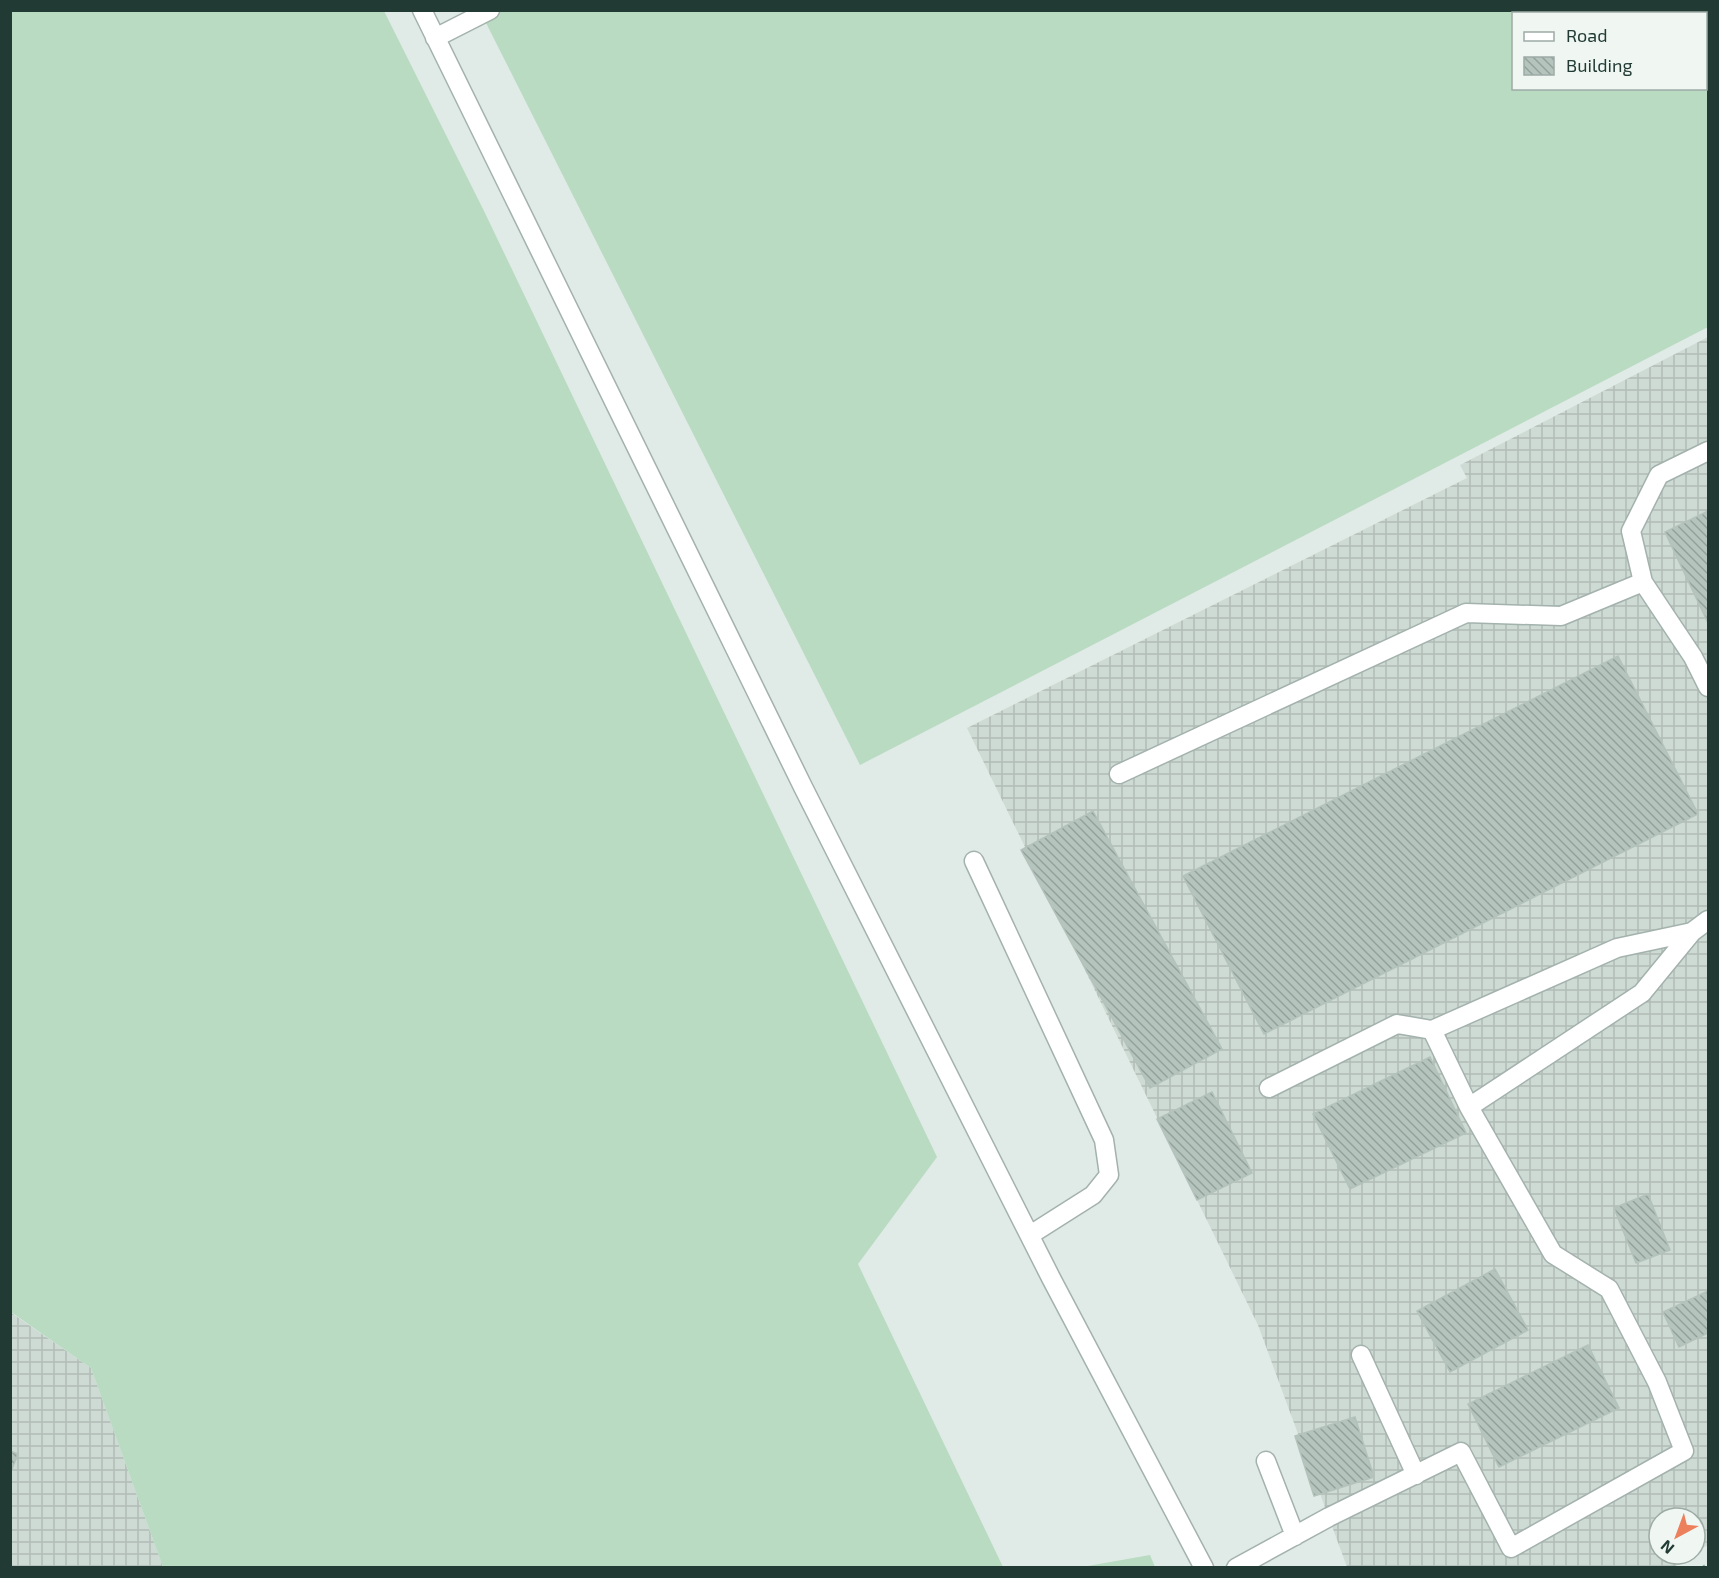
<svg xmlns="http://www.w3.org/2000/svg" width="1719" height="1578" viewBox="0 0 1719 1578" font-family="'Exo 2',sans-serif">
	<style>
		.industrial { fill: url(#industrial-grid) }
		.grass { fill: #b9dbc2; fill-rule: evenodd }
		.building { fill: url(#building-back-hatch); stroke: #b3c3bc; stroke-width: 1.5 }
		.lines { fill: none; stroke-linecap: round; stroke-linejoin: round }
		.minor-casing { stroke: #a3b2ad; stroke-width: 21 }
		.path { stroke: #81ad9f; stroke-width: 4; stroke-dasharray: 3 4.5; stroke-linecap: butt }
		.minor { stroke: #fff; stroke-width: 18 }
	</style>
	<defs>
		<pattern id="industrial-grid" width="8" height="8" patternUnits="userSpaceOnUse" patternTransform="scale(1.5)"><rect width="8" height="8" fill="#cedad4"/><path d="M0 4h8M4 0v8" fill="none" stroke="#b1bcb6"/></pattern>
		<pattern id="building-back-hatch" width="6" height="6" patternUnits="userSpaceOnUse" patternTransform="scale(1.5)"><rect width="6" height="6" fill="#b5c5be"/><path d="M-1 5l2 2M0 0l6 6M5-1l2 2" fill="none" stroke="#93a19b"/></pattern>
	</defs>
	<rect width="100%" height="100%" fill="#e0eae6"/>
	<path class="industrial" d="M1708,337V1545L1695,1553V1518H1659V1554H1694L1674,1567H1347L1258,1325L967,728L1467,478L1460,465Z
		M10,1312L91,1368L163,1567H11Z"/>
	<path class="grass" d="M11,10L384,11L484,211L937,1157L858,1264L1003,1567H163L91,1368L11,1312Z
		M480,11H1708V327L860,765ZM1514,14H1706V88H1514Z
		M1150,1555L1155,1567H1082Z"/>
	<path class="building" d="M1708,511V623L1665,532Z
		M1618,656L1698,814L1264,1034L1183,876Z
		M1093,811L1222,1049L1150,1088L1021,850Z
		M1430,1057L1466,1133L1350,1189L1313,1114Z
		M1212,1092L1252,1173L1197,1200L1157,1119Z
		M1648,1194L1670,1250L1636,1263L1614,1208Z
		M1495,1269L1528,1330L1450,1372L1417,1311Z
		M1708,1291V1333L1679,1347L1663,1312Z
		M1588,1345L1619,1408L1499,1467L1468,1404Z
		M1355,1417L1374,1477L1314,1496L1295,1436Z
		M10,1451L18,1454L10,1474Z"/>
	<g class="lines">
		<defs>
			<path id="minor" d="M422,10L803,787L1051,1278L1204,1568
				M435,38L490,10
				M1708,451L1659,475L1631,531L1643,582L1693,657L1708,687
				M1119,774L1466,613L1561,616L1643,582
				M974,861L1104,1140L1109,1175L1093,1195L1030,1235
				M1432,1030L1469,1107
				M1269,1088L1397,1024L1432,1030L1617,948L1692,932
				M1361,1355L1416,1475
				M1266,1461L1295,1536
				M1236,1568L1329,1517L1461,1452L1511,1548L1684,1451L1657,1382L1609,1289L1553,1254L1469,1107L1642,993L1692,932L1708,920"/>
		</defs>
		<use href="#minor" class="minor-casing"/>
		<path class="path" d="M1703,1568L1708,1564"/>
		<use href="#minor" class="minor"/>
	</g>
	<rect width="1719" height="1578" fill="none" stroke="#213a33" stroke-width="24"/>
	<rect x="1512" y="12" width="195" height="78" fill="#f0f7f3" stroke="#9daba6" stroke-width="1.5"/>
	<rect x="1524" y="32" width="30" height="9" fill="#ffffff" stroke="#9daba6" stroke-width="1.5"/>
	<text x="1566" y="42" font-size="18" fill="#213a33">Road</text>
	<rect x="1524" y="57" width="30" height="18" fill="url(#building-back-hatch)" stroke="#9daba6" stroke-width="1.5"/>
	<text x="1566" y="72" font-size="18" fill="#213a33">Building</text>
	<g transform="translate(1677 1536) rotate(221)"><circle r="28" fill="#f0f7f3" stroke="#9daba6" stroke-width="1.5"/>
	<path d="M0-4.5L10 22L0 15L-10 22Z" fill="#ec7f5c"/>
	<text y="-9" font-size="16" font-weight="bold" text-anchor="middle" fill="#213a33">N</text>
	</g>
</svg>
